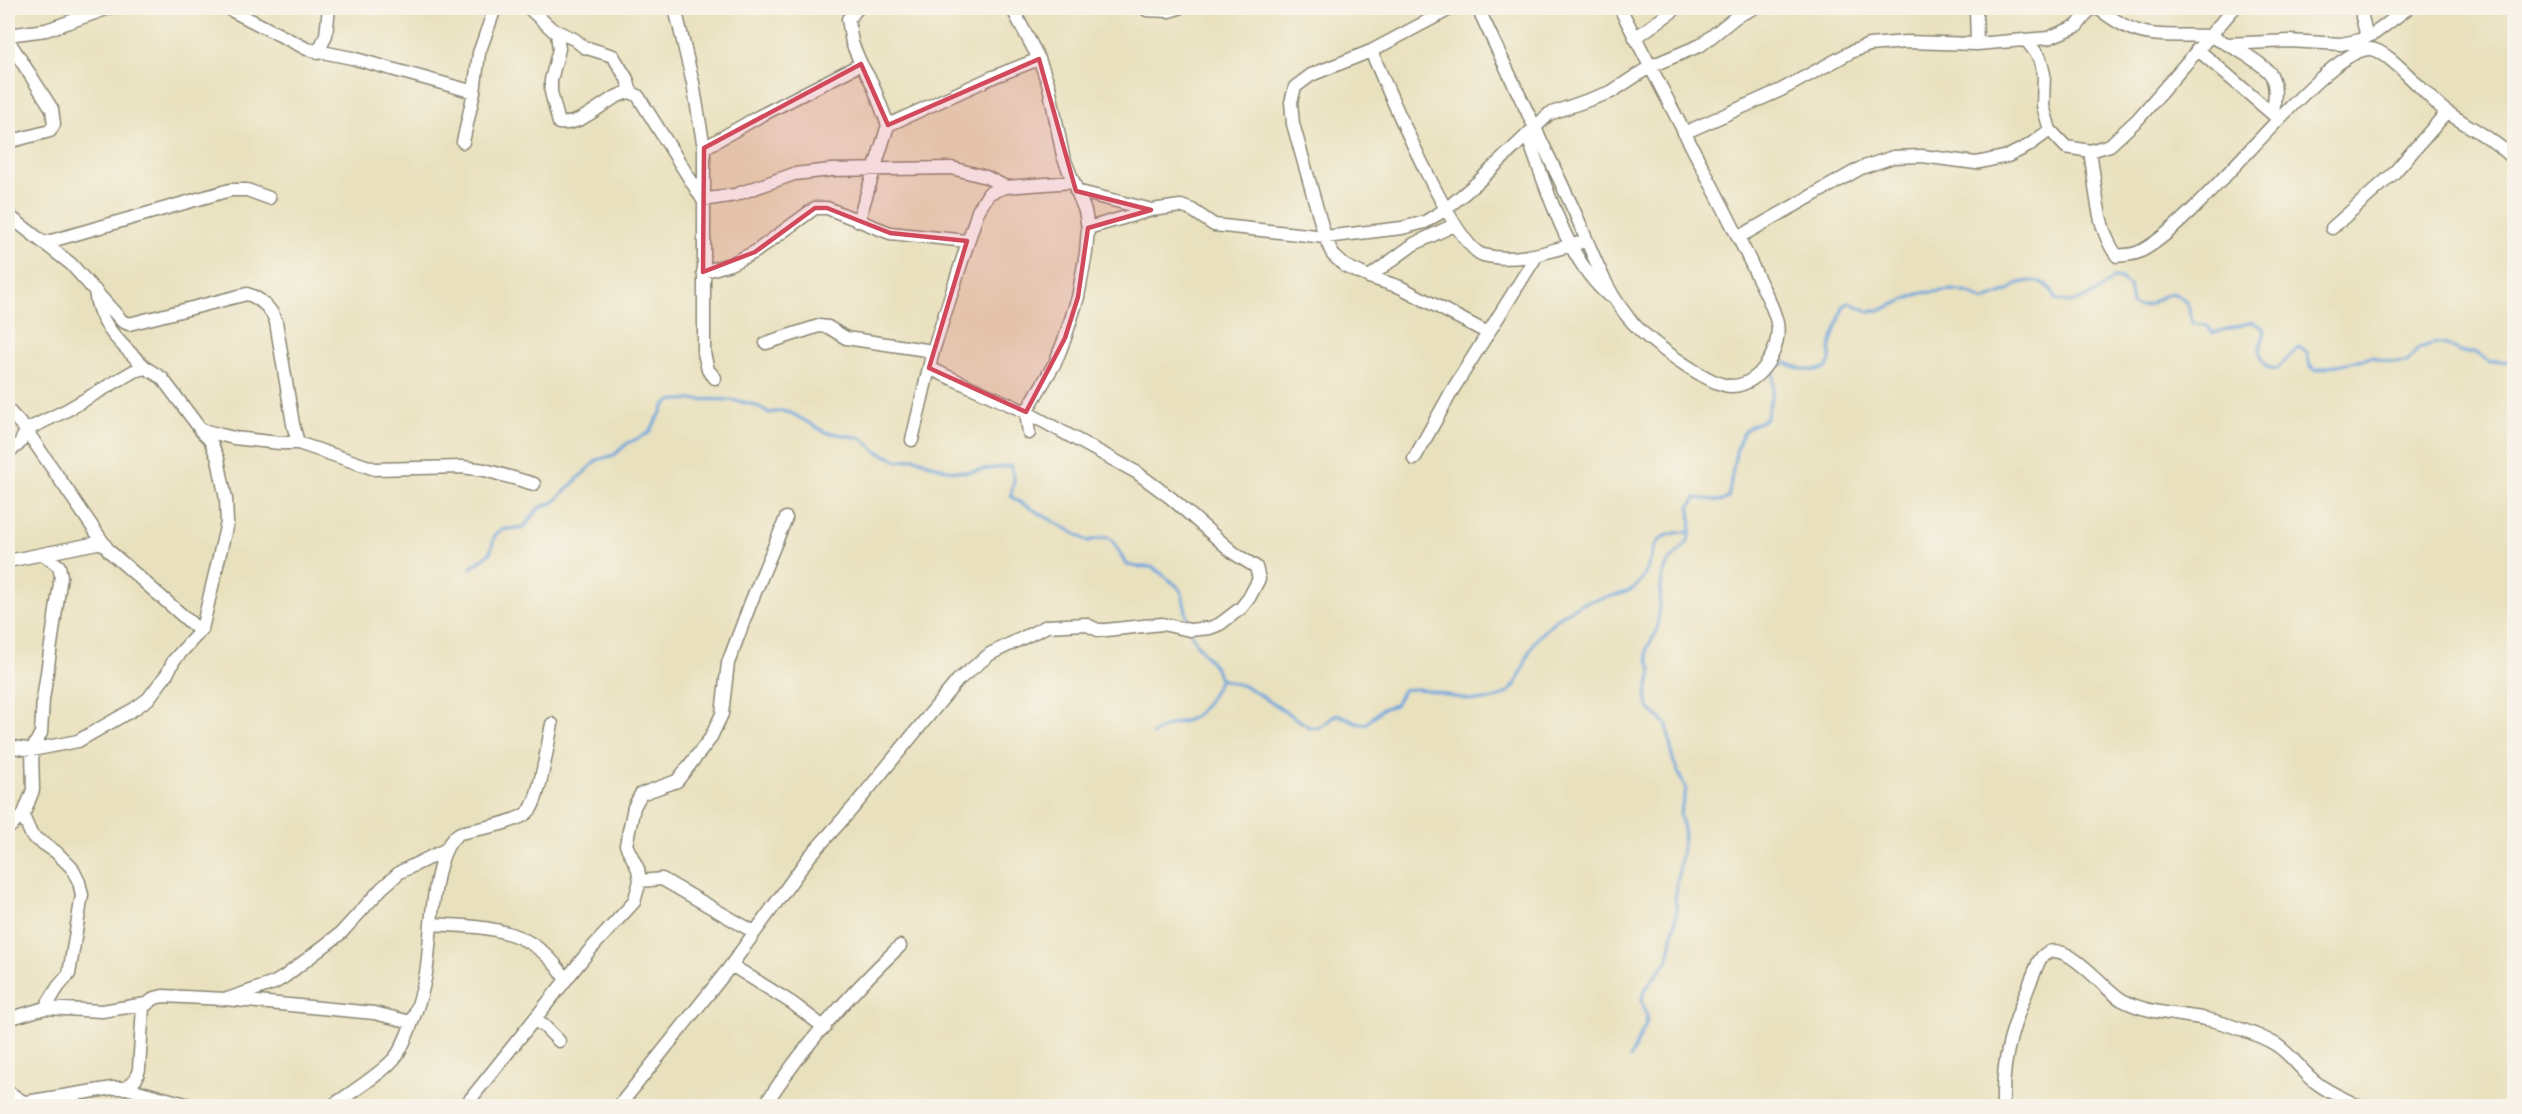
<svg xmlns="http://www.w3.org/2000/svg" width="2522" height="1114" viewBox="0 0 2522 1114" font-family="Caveat,sans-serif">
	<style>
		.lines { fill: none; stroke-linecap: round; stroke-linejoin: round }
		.stream { stroke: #6da4db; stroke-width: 3 }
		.minor-casing { stroke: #8a8674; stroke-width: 15 }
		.minor { stroke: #fff; stroke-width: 12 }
		.marked { fill: #d1495b; fill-opacity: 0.2; stroke: #d1495b; stroke-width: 4.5; stroke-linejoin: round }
	</style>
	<rect width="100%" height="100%" fill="#f7f3e8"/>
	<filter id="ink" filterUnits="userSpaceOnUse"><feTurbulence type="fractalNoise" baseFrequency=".0167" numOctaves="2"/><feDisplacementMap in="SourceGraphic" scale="12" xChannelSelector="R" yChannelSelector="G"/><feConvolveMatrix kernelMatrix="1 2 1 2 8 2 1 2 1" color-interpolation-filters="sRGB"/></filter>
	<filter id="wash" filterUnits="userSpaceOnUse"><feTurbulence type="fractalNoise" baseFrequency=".008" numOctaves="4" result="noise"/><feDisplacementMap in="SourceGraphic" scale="24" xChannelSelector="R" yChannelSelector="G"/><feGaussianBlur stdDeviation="1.35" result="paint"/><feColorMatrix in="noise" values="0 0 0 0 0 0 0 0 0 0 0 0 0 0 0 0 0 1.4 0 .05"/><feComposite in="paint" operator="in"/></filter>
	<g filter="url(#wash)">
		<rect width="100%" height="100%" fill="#e9e1be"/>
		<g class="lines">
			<path class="stream" d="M471,568L490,553L495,535L501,530L524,527L539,508L554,502L597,460L614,455L628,443L649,433L666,404L674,400C704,401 745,394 769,413L782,411L791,413L825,432L862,438L876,451L899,461L915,458L947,470L966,472L1011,466L1014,480L1011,495L1013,498L1088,541L1108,537C1117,543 1120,556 1127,565L1138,567H1153L1177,586L1182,593L1189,626
				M1220,679L1247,687L1311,728L1320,727L1337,714L1356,722L1366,724L1382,709L1395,705L1403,690C1434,684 1465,708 1497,698C1526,689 1521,655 1539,636C1552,622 1570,608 1587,602C1601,597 1624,596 1635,587C1661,565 1638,531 1691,532
				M1152,735C1166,724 1172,725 1187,720C1202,716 1213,692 1220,679C1215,661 1198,651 1191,633
				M1630,1058L1646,1024L1647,1017L1642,1000L1644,991L1668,960L1677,911L1675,899L1684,834L1680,814L1686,790L1673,760L1667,725L1649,708L1646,698L1652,671L1647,656V648L1657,631L1662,577L1668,563L1687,543L1691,532L1690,507L1696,498L1722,501L1728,498C1733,480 1733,439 1749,427C1754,423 1761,423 1766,419L1773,390L1774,366L1786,363C1800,369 1810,373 1826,368L1830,361V349L1843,307L1849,302L1870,312L1884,309L1921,293L1954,290L1970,293L1983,301C1991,297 1998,295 2006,292C2011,291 2013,286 2017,284C2035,277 2050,282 2056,299C2074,309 2101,291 2113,278L2121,279L2129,286L2132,305C2146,312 2157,296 2172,293C2188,299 2190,307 2192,324L2206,325L2213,333L2252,322L2263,328L2264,335L2260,349L2261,358L2266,367L2277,369L2299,347L2307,353L2310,366L2316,370L2372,357L2392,363L2407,362L2419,348L2435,343L2447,345L2460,352H2475L2490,362L2514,361"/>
		</g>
	</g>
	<g filter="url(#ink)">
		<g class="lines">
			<defs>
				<path id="minor" d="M227,8L307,49L352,58L474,92
					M529,8L557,34L559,49L551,80V92L559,123C585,127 606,95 631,92L638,96L703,200L735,195L794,174L831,170L952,168L986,177L1006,187
					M675,8L693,83L704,148V353L708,370L715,378
					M858,8L848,19L852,43L861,64L872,83L888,125L859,219
					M1012,8L1039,59L1049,86L1063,156L1085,211L1088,228L1086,253L1078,297L1065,338L1055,363L1026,412L1029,433
					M1144,8L1147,10L1169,11L1179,8
					M1452,8L1371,51L1311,75L1295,87L1291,102L1293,124L1325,237L1333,255L1345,266L1369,277L1400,287L1488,333
					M1478,8C1508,73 1540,137 1570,202C1590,243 1602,289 1633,323C1648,340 1710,387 1732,386C1760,385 1782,349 1777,323C1774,308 1766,294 1759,280C1748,256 1735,231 1723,207C1688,140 1654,74 1620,8
					M1976,8L1977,44
					M2097,8C2111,17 2124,28 2141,32C2162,38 2185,34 2206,36C2220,38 2268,65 2272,77C2277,89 2274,102 2273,114
					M2363,8L2362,17L2367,37
					M554,30L574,39L584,47L613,56L627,79L631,92
					M8,35L46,30L109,8
					M1635,38L1677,8
					M8,40L52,109L54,124L50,131L8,142
					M2027,41L2040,58L2044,74L2043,106L2050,130L2066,147L2090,151L2110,145L2138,119L2234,8
					M2227,44L2289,41L2341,44L2361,40L2375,33L2408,8
					M2197,49L2276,117
					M1371,51C1386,85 1454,247 1483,255C1518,264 1553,250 1586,241
					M318,53L326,35L329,8
					M888,125L993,77L1039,59
					M1684,133L1781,90L1851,52L1869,45L1906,42L1977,44L2048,38L2077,26L2091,8
					M1527,135C1546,185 1566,259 1608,295
					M463,142L474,92L479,53L495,8
					M704,148L758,117L861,64
					M2090,151C2096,184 2096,229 2117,256C2124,255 2133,255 2139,252C2198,225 2323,48 2370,49C2385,49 2409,77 2420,87C2429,96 2437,105 2447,112C2470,128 2494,139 2514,159
					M1076,191L1148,209
					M8,215L71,264L122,321L129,324L247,294C260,298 272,309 276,322L293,424L298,443
					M1088,228L1151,210L1181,206L1192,210L1214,225L1325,237L1402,228L1425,222L1446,209L1479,181L1549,114L1611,92L1651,66L1701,45L1737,16L1754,8
					M2332,228L2393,174L2447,112
					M1739,237L1861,168L1893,157L1922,156L1976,163L2008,156L2028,146L2050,130
					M44,243L230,190H247L269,198
					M703,272L730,264L755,252L815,208H827L890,233L967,241
					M1369,277L1414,244L1454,225
					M95,290C97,324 122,345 146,368
					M766,343L819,326L828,327L846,338L933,351
					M8,410L26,430L109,551L200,631
					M912,440L933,351L978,211L989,193L1006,187L1072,182
					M8,450C19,448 22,440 26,430L67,410L134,371L146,368L162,378L201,430L234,438L280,443H298L375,469L462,467L485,470L534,484
					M1414,459L1453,389L1537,255
					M8,561L102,542
					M8,746L32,750L78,741L134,709L148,699L167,674L174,660L202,629L227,523L226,499L218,459L210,440L201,431
					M23,816L32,836L56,852L72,868L79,882L82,895L69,974L58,987L45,1008
					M8,828L23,816L33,790L32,750L41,733L43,700L61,576L59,566L44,555
					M640,881L662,879L754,932
					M432,924C487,927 535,927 566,980
					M731,965L792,1003L825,1028
					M230,998L274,983L284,977L341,933L382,888L400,872L445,850
					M8,1019L45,1008L102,1011L146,1004
					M534,1020L544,1026L559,1041
					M126,1088L136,1079L139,1069L143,1007L155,998L163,996L225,999L374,1013L411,1022
					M8,1092L30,1106
					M26,1102L113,1088H126L193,1106
					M332,1106C349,1094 386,1071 397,1055C408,1038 423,993 426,973C432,941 430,849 460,833C476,829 520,823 530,810C540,797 548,742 552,724
					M465,1106L589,951L634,902L640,881L638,869L626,845L634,807L641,794L677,781L710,739L722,714L728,663L751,602L786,518
					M619,1106L729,968L809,857L852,809L958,680L990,654L1047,626L1085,624L1098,630H1106L1162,624L1190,630L1210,628L1220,624L1241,608L1249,598L1259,579L1256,567L1235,554L1171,498L1136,472L1026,412L929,368
					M764,1106C802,1048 849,994 900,946
					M2003,1106C2001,1050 2018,1012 2039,961C2059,928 2101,988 2122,1000C2148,1014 2177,1013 2206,1019C2225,1023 2258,1034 2275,1044C2292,1054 2302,1073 2318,1084C2330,1093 2345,1099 2358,1106"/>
			</defs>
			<use href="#minor" class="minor-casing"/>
			<use href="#minor" class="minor"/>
		</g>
	</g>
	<path class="marked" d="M1039,59L1076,191L1151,210L1088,228L1078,297L1065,338L1026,412L929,368L967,241L890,233L827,208H815L755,252L703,272L704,148L861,64L888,125Z"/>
	<rect width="2522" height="1114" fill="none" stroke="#f7f3e8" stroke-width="30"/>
</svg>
